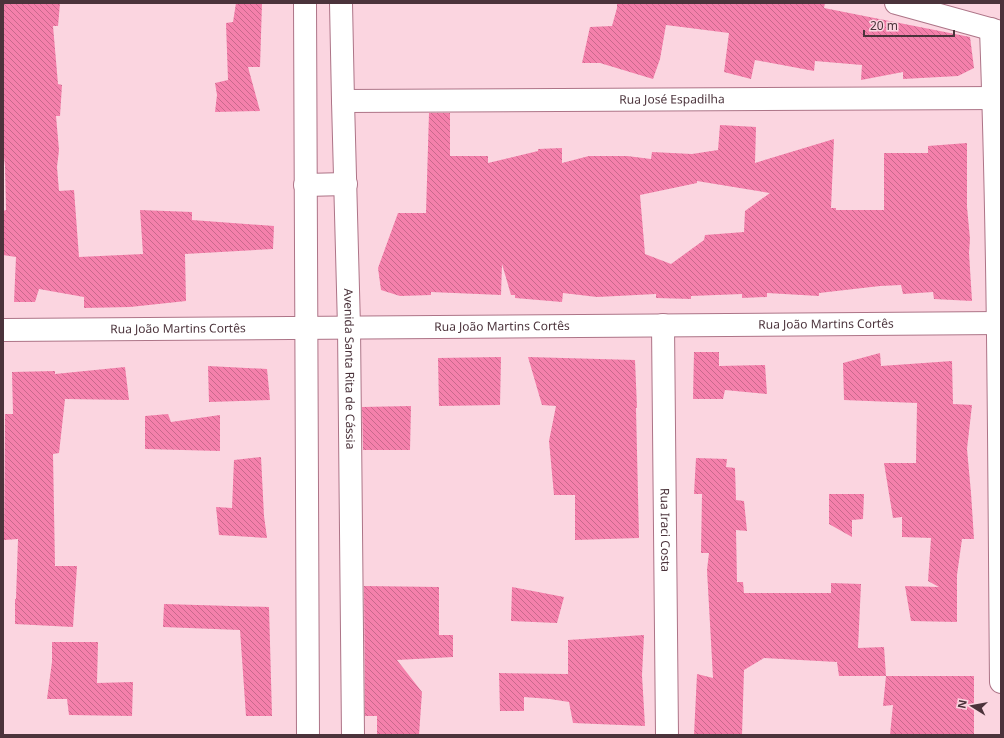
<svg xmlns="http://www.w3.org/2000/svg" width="1004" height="738" viewBox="0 0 1004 738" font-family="'Noto Sans',sans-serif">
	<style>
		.building { fill: url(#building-back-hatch); fill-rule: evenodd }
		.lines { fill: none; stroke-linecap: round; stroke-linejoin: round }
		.minor-casing { stroke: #ad7487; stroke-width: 24 }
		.minor { stroke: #fff; stroke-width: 22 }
		.labels { text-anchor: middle; stroke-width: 3; stroke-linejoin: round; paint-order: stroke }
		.street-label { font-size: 12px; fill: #4b333b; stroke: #fbd5e0 }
	</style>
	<defs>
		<pattern id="building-back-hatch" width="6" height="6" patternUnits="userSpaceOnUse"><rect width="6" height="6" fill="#f480ab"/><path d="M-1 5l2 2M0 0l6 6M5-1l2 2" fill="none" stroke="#c8698c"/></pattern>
	</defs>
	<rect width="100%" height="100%" fill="#fbd5e0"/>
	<path class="building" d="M3,3H60L58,26H53L58,84L62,85L60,116H56L59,150L57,167L59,191L74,190L79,257L143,254L140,210L192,212V220L274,226L273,249L185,254L186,301L130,307L84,308V297L39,289L35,302H14L16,257L3,255V211L6,210L5,166L3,148L4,25H3Z
		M236,3H262L260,67H248L260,111L215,112L217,95L215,83L228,80L226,23L233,22Z
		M617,3H825L824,8L970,37L974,68L958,76L903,79V72L861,80L862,65L815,61L814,71L755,60L751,79L724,72L729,33L666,25L660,59L653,79L600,63H582L590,27L612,26L617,8Z
		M429,113H450V156H488V163L538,151V149L562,148V163L589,156H627L651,159L652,152L692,154L718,150L720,125L756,127L755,163L834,139L831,208H836V210H884V153H928V146L967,143V207L970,239L969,253L972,301L934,299L933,292L903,294L901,285L880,286L819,293V296L767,293V297L742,298V294L691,296V299L656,298V294L597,297L563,293L562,302L515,298V295H511L502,264L501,295L431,292V295L400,296L381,290L378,268L398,213H426ZM697,181L770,193L745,211L744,232L705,235L704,240L671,264L645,254L640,195L697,183Z
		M694,352H719V366L765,365L767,394L725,390L723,399H693Z
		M880,353L881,366L952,361L953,404L972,405L967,449L971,493L974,539H962L957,575V622L911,621L905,586L939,587L928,581L931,538L902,537V517L893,518L884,463H916L917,403L844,400L843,363Z
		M501,357L500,405L439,406L438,358Z
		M528,357L635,360L637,408H636L639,538L575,540V495H554L549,441L556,406L542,405Z
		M208,366L267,369L270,400L209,402Z
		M125,367L129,400L65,399L59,453L53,454L55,566H77L73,627L15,624V599H16L18,539L4,540L5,414H13L12,372L55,371V374Z
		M411,406L410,450H363L362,407Z
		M168,414L171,422L220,415V451L145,449V416Z
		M261,457L264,516L267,538L219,535L216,507L232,508L234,460Z
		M696,458L727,459L726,467L735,468L736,500L744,501L747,531L736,530L737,582H743L744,593H831V583L861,584L858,648L884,647L886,676H839L837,662L764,658L744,670L742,735H694L697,674L713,678L707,570L709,553H701L702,494H694Z
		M829,494H864L863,519L852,520V537L829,524Z
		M364,586L439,587V635H453V657L397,660L422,692L419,735H377V716H365Z
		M512,587L564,597L557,623L511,621Z
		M164,604L269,607L272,716H246L240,630L163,627Z
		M644,635L642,675L645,726L573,723L569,702L550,699L524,697V711H500L499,673L568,674V640Z
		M52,642H98L97,683L133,682L132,716L69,715L67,699H47L52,662Z
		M886,676H974V735H890L893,705L883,706Z"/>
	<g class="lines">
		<defs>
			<g id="minor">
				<path d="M305,3L308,735"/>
				<path id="s1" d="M341,3L343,101L349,327L353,735"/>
				<path d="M896,3L1001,32"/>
				<path d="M991,29C999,247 999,464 1001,682"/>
				<path id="s2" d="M343,101L1001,98"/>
				<path d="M305,185L346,184"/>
				<path id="s3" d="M663,325L667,735"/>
				<path id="s4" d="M3,330L1001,323"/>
			</g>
		</defs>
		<use href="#minor" class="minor-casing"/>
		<use href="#minor" class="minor"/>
	</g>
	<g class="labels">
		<g class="street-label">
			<text dy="4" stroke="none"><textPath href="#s2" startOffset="329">Rua José Espadilha</textPath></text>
			<text dy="4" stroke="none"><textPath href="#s4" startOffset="823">Rua João Martins Cortês</textPath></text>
			<text dy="4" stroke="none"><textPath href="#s4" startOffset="499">Rua João Martins Cortês</textPath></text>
			<text dy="4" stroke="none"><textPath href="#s4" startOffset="175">Rua João Martins Cortês</textPath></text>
			<text dy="4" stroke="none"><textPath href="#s1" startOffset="366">Avenida Santa Rita de Cássia</textPath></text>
			<text dy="4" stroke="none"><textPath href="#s3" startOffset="205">Rua Iraci Costa</textPath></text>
		</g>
	</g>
	<rect width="1004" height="738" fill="none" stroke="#4b333b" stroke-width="8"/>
	<g transform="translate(972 706) rotate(281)" stroke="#fbd5e0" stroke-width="3" paint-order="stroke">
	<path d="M0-3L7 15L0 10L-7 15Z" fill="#4b333b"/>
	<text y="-6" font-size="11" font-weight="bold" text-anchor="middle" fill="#4b333b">N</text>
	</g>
	<path d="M864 30v6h90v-6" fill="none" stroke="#4b333b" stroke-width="2"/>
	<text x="870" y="30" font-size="12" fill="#4b333b" stroke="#fbd5e0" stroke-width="3" paint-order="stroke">20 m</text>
</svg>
